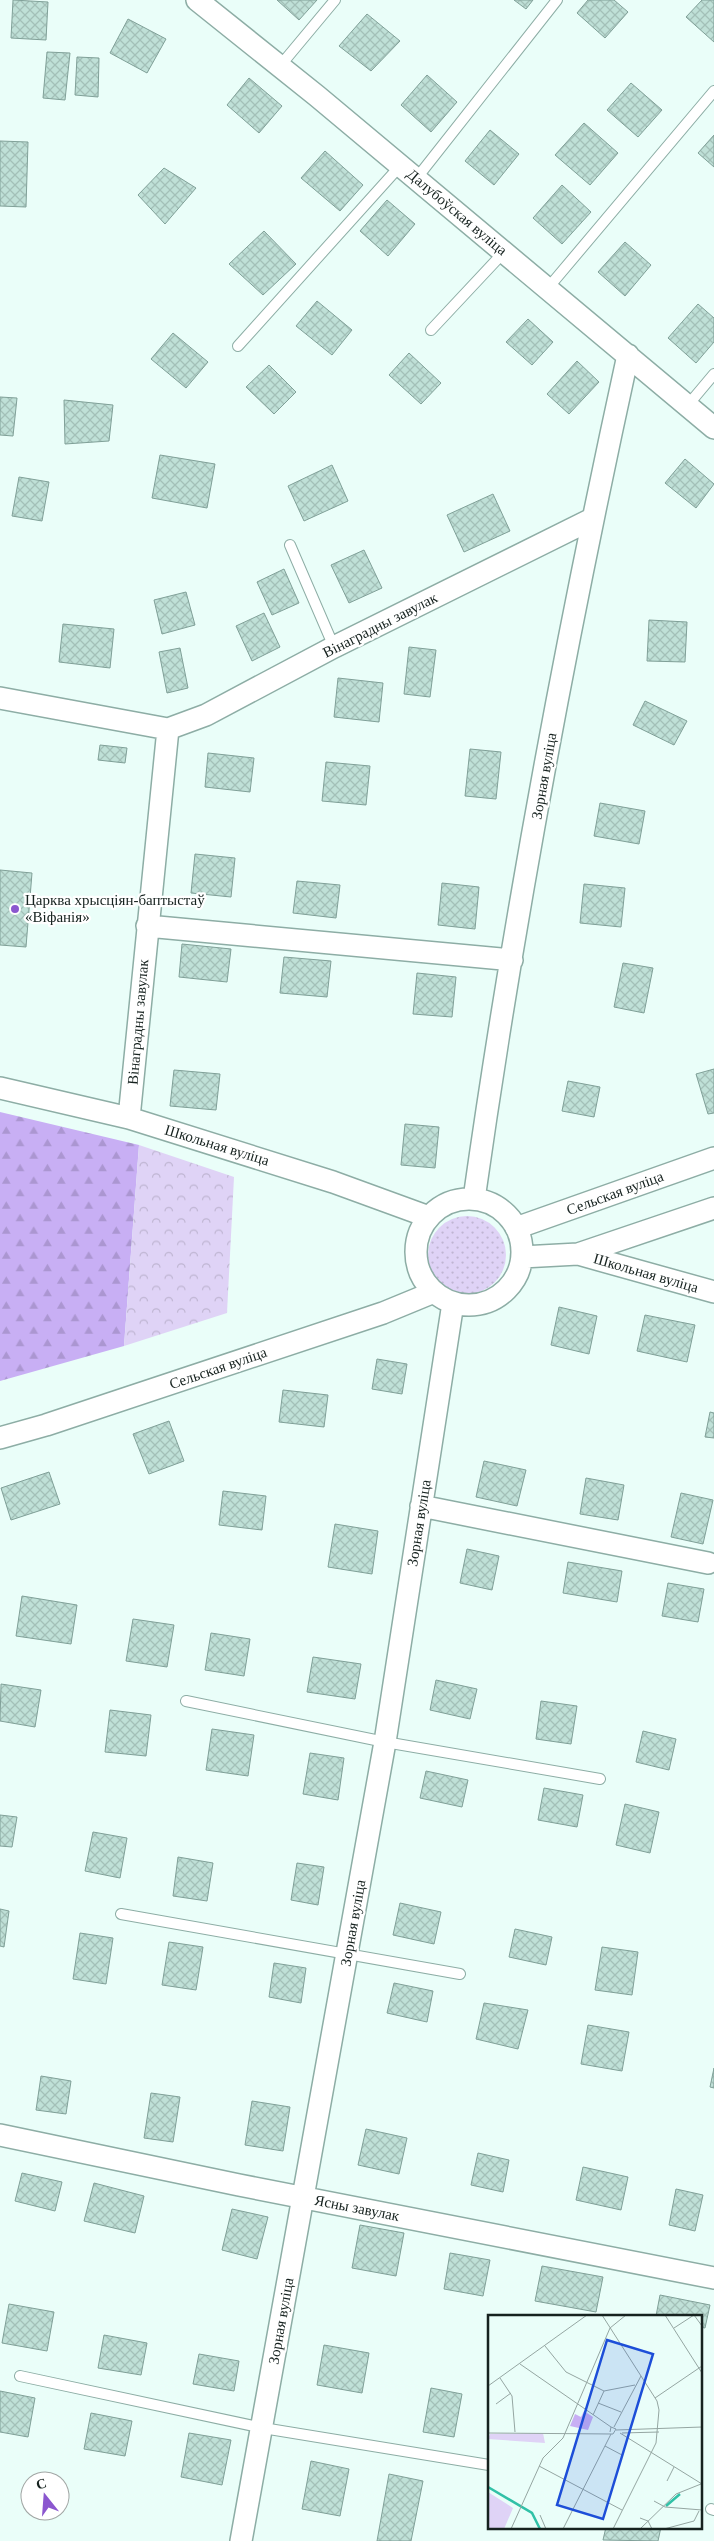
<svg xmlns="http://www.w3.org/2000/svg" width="714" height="2541" viewBox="0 0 714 2541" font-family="Georgia,serif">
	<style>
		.grass { fill: url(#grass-dots) }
		.forest { fill: url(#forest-firs) }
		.park { fill: url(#park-crowns) }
		.building { fill: url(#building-cross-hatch); stroke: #80a098 }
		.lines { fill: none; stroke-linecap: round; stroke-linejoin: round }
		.service-casing { stroke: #8dada5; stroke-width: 12 }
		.minor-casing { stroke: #8dada5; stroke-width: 24 }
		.service { stroke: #fff; stroke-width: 10 }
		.minor { stroke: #fff; stroke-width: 21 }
		.poi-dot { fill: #8b57cf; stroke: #fff; stroke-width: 2 }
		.labels { text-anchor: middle; stroke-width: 4.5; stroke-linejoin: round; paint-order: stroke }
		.street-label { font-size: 15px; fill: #16221f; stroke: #fff }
		.poi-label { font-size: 15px; fill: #16221f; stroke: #fff; text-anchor: start }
		.inset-river { fill: none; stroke: #31c1a7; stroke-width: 2.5 }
		.inset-road { fill: none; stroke: #95a6a2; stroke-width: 1 }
		.view { fill: #1d4ed8; fill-opacity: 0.15; stroke: #1d4ed8; stroke-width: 2.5 }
		.inset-edge { fill: none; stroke: #16221f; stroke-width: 2.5 }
	</style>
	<defs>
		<pattern id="grass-dots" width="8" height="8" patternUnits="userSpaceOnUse" patternTransform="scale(1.25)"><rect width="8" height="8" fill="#dfd3f6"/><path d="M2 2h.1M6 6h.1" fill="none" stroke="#bfb5d2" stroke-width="1.8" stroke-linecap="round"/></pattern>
		<pattern id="forest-firs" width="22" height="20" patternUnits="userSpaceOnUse" patternTransform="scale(1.25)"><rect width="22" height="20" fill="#c8aff4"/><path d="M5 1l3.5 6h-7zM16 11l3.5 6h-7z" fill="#ab96d1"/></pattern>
		<pattern id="park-crowns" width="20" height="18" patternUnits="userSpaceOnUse" patternTransform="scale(1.25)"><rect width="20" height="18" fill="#dfd3f6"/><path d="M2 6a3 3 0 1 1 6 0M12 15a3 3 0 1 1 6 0" fill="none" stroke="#bfb5d2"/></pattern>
		<pattern id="building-cross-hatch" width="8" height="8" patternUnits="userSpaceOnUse" patternTransform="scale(1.25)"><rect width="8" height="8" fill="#bfe0d7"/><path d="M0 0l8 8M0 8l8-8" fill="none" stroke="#a3c0b8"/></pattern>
	</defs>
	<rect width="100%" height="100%" fill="#eafef9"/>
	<path class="grass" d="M428 1255a39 39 0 1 1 78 0a39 39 0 1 1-78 0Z"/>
	<path class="forest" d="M0,1112L139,1145L124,1346L0,1381Z"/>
	<path class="park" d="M139,1145L234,1177L227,1313L124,1346Z"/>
	<path class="building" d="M13,0L48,2L46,40L11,38Z
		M277,0H317L299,20Z
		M514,0H533L526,9Z
		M588,0H614L628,12L605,38L577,13Z
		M702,0H714V42L686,17Z
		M367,14L400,41L371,71L339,46Z
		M128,19L166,39L147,73L110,53Z
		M47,52L70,53L65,100L43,98Z
		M77,57L99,58L98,97L75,95Z
		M427,75L457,102L431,132L401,105Z
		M249,78L282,106L259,133L227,105Z
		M631,83L662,110L638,137L607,110Z
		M584,123L618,153L590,185L555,155Z
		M490,130L519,154L494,185L465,161Z
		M714,135V167L698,153Z
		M0,141L28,142L26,207L0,206Z
		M325,151L363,185L340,211L301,178Z
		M164,168L196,188L165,224L138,195Z
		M562,185L591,212L562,244L533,218Z
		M387,200L415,224L388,256L360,231Z
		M264,231L296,264L263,295L229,264Z
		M625,242L651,265L625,296L598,272Z
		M317,301L352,330L332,355L296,326Z
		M698,304L714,318V342L696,363L668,338Z
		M528,319L553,342L532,365L506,342Z
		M173,333L208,362L186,388L151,359Z
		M409,353L441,383L421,404L389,375Z
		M577,361L599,382L569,414L547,394Z
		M269,365L296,392L274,414L246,387Z
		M0,397L17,398L13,436L0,435Z
		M64,400L113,405L109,441L65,444Z
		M160,455L215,464L207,508L152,498Z
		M685,459L714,484L696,508L665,483Z
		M332,465L348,501L304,521L288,486Z
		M19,477L49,482L42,521L12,516Z
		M493,494L510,531L464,552L447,515Z
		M364,550L382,588L349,603L331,565Z
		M284,569L299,603L272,615L257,582Z
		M186,592L195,625L162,634L154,600Z
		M264,613L280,647L252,661L236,626Z
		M649,620L687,622L685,662L647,661Z
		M63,624L114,629L110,668L59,662Z
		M409,647L436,650L430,697L404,694Z
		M180,648L188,688L167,693L159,652Z
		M338,678L383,683L379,722L334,717Z
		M645,701L687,721L674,745L633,725Z
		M100,745L127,748L125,763L98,760Z
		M470,749L501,752L496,799L465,796Z
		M208,753L254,758L250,792L205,787Z
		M326,762L370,766L366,805L322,801Z
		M600,803L645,811L639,844L594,836Z
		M195,854L235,858L231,897L191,893Z
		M0,870L32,873L26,947L0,945Z
		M297,881L340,885L336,918L293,913Z
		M442,883L479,887L475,929L438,925Z
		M584,884L625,888L621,927L580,923Z
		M182,944L231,949L227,982L179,977Z
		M284,957L331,961L327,997L280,993Z
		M623,963L653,968L644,1013L614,1007Z
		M417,973L456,977L452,1017L413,1014Z
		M714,1069V1113L708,1114L696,1074Z
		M174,1070L220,1074L216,1110L170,1106Z
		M568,1081L600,1087L594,1117L562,1111Z
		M405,1124L439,1127L435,1168L401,1165Z
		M559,1307L597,1316L589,1354L551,1345Z
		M645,1315L695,1325L687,1362L637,1351Z
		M377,1359L407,1364L402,1394L372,1389Z
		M283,1390L328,1395L324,1427L279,1422Z
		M710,1412L714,1413V1438L705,1437Z
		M169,1421L184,1461L149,1474L133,1434Z
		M484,1461L526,1470L517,1506L476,1497Z
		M49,1472L60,1504L11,1520L1,1488Z
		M586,1478L624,1485L618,1520L580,1514Z
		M223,1491L266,1496L262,1530L219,1525Z
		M681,1493L713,1500L703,1544L671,1537Z
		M335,1524L378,1531L372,1574L328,1567Z
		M467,1549L499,1556L492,1590L460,1583Z
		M568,1562L622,1571L617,1602L563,1593Z
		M668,1583L704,1589L698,1622L662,1616Z
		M22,1596L77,1605L71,1644L16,1636Z
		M133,1619L174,1625L167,1667L126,1661Z
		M211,1633L250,1639L244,1676L205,1670Z
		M313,1657L361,1664L355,1699L307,1692Z
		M436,1680L477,1689L470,1719L430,1710Z
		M1,1684L41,1690L35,1727L0,1721Z
		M541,1701L577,1706L571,1744L536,1739Z
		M110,1710L151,1715L146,1756L105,1752Z
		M212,1729L254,1735L248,1776L206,1770Z
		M643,1731L676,1739L669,1770L636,1762Z
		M310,1753L344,1758L338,1800L303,1794Z
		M426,1771L468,1780L462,1807L420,1798Z
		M544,1788L583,1795L577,1827L538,1820Z
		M625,1804L659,1812L650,1853L616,1845Z
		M0,1815L17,1817L12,1847L0,1846Z
		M93,1832L127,1838L120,1878L85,1871Z
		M178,1857L213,1863L207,1901L173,1896Z
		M297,1863L324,1867L318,1905L291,1900Z
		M400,1903L441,1912L434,1944L393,1935Z
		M0,1909L9,1911L4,1947L0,1946Z
		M515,1929L552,1937L546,1965L509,1957Z
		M80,1933L113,1938L106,1984L73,1979Z
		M169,1942L203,1947L196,1990L162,1985Z
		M602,1947L638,1952L632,1995L595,1990Z
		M274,1963L306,1968L301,2003L269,1997Z
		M394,1983L433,1991L427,2022L387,2013Z
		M484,2003L528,2010L518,2049L476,2039Z
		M588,2025L629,2032L622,2071L581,2064Z
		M714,2068V2088L710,2087Z
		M41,2076L71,2081L66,2114L36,2110Z
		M151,2093L180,2097L173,2142L144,2138Z
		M252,2101L290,2107L283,2151L245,2145Z
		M366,2129L407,2138L399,2174L358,2165Z
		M478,2153L509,2160L503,2192L471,2185Z
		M583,2167L628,2177L621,2210L576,2200Z
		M22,2173L62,2182L55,2211L15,2201Z
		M94,2183L144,2196L135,2233L84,2221Z
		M676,2189L703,2195L695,2231L669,2225Z
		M232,2209L268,2217L257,2259L222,2250Z
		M360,2225L404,2233L396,2276L352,2268Z
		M450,2253L490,2260L483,2296L444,2289Z
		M542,2266L603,2277L596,2312L535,2301Z
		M660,2295L710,2305L705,2328L700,2327V2316H656Z
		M9,2304L54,2312L47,2351L2,2343Z
		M104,2335L147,2343L141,2375L98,2368Z
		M324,2345L369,2353L362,2393L317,2385Z
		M199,2354L239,2361L234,2391L193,2384Z
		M431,2388L462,2394L454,2437L423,2432Z
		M0,2391L35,2398L28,2437L0,2432Z
		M91,2413L132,2421L125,2456L84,2449Z
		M189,2433L231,2440L222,2485L181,2477Z
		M311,2461L349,2469L340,2516L302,2509Z
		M389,2474L423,2481L411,2541H377Z
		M606,2527H661L658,2541L603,2540Z"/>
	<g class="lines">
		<defs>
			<path id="service" d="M280,66L335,0
				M416,179L557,0
				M548,288L714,91
				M431,330L504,252
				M238,346L400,166
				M688,405L714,374
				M290,545L334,647
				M186,1701L385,1742L600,1779
				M121,1914L460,1974
				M20,2376L263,2428L489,2465
				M711,2509L714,2510"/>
			<path id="minor" d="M197,0L317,96L714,428
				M0,698L168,729L206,715L334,647L592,519
				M147,926L512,960
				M0,1088L129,1118L333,1182L429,1217
				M129,1118L168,729
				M474,1199C514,916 567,634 628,355
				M416 1252a53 53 0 1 1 106 0a53 53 0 1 1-106 0Z
				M516,1228L714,1158
				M578,1254L714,1292
				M522,1257L578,1254L714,1208
				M0,1438L46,1425L383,1313L434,1292
				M421,1506L708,1563
				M0,2135L239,2185L714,2278
				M241,2541L385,1742L453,1303"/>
		</defs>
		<use href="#service" class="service-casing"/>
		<use href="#minor" class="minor-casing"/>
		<use href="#service" class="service"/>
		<use href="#minor" class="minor"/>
	</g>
	<circle class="poi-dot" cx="15" cy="909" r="5"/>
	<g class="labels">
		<g class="street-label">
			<text transform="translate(457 212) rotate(40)" y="5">Далубоўская вуліца</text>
			<text transform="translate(380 625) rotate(-27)" y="5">Вінаградны завулак</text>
			<text transform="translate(544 776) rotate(-80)" y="5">Зорная вуліца</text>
			<text transform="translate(138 1022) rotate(-85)" y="5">Вінаградны завулак</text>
			<text transform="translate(217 1145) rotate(17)" y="5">Школьная вуліца</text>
			<text transform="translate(615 1193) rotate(-20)" y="5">Сельская вуліца</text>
			<text transform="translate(646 1273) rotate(16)" y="5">Школьная вуліца</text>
			<text transform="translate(218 1368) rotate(-19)" y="5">Сельская вуліца</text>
			<text transform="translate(419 1523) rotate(-81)" y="5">Зорная вуліца</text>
			<text transform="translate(353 1923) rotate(-80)" y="5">Зорная вуліца</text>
			<text transform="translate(357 2208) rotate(11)" y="5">Ясны завулак</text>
			<text transform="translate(281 2321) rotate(-80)" y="5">Зорная вуліца</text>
		</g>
		<g class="poi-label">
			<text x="25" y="905">Царква хрысціян-баптыстаў<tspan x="25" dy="17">«Віфанія»</tspan></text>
		</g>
	</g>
	<g transform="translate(488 2315)">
		<rect width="214" height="214" fill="#eafef9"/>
		<path d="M55,118L57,128L0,124L2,119ZM0,177L25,193L16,214H0Z" fill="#dfd3f6"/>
		<path d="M96,96L105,102L100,115L82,111L87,99L93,102Z" fill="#c8aff4"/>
		<path class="inset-river" d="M0,172L44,198L52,214M178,191L192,179"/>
		<path class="inset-road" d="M114,0L169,86L171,95L168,128L125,214M177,0L214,58M186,13L206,0L214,11M57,31L78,57L116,76L147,70M32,49L123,112M12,63L24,81L27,117M0,71L99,0M167,83L214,51M110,88L133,97M8,89L23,78M105,100L116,76M126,112L153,61M128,115L214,112M0,118L125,119L128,114L123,112L122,117M132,118L214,169M134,118L171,117M117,131L134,140M51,151L134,195M179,166L186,152M166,186L177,192L214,195M52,200L58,214M152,203L160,206L164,214M23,214L55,143L75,123L122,13L138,0M75,214L123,119M152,214L188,179L213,169M176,214L206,206L211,196"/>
		<path class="view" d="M119,25L165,39L115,204L69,190Z"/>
		<rect width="214" height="214" class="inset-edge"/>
	</g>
	<g transform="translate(45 2496) rotate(343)"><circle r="24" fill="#ffffff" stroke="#a2a7a5"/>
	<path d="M0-4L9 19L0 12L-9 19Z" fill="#8b57cf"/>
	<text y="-8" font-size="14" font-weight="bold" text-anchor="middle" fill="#16221f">С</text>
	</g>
</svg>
